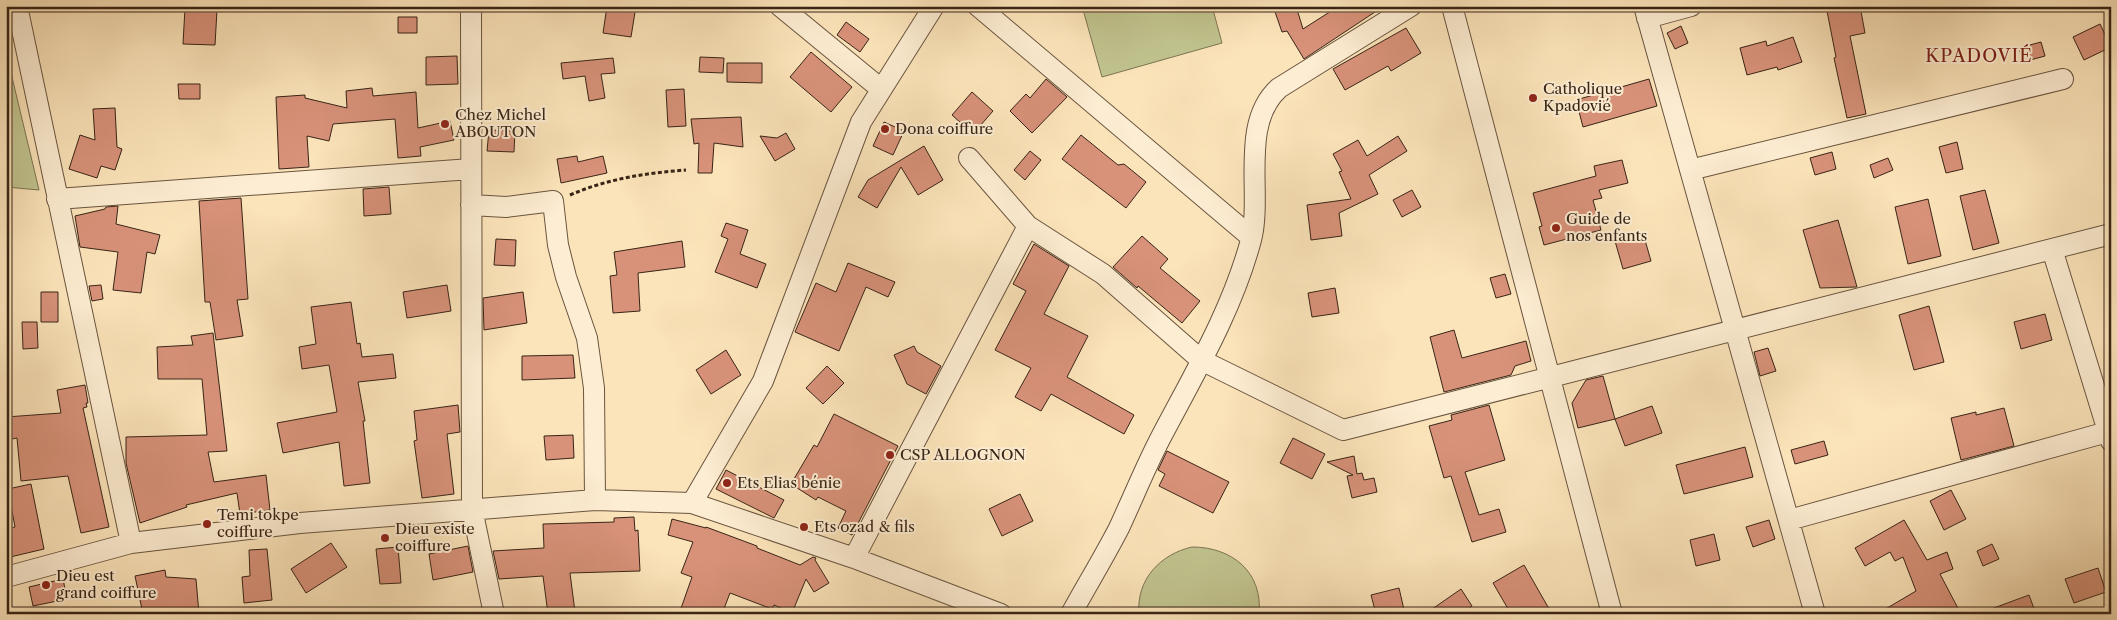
<svg xmlns="http://www.w3.org/2000/svg" width="2117" height="620" viewBox="0 0 2117 620" font-family="'Libre Caslon Text',serif">
	<style>
		.green { fill: #c1c48f; stroke: #7c7452 }
		.building { fill: #d8927a; stroke: #382416 }
		.lines { fill: none; stroke-linecap: round; stroke-linejoin: round }
		.minor-casing { stroke: #69543f; stroke-width: 22 }
		.path { stroke: #382416; stroke-width: 3; stroke-dasharray: 4 2.5; stroke-linecap: butt }
		.minor { stroke: #fdedd2; stroke-width: 20 }
		.poi-dot { fill: #8f2418; stroke: #fdedd2; stroke-width: 2 }
		.labels { text-anchor: middle; stroke-width: 4; stroke-linejoin: round; paint-order: stroke }
		.poi-label { font-size: 15px; fill: #382416; stroke: #fdedd2; text-anchor: start }
		.quarter-label { font-size: 18px; letter-spacing: 1px; fill: #7a1f14; stroke: #fdedd2 }
	</style>
	<rect width="100%" height="100%" fill="#fce4ba"/>
	<filter id="stains"><feTurbulence type="fractalNoise" baseFrequency=".004" numOctaves="4"/><feColorMatrix values="0 0 0 0 .2 0 0 0 0 .09 0 0 0 0 .02 0 0 0 .5 -.17"/></filter>
	<radialGradient id="worn" r=".72"><stop offset=".6" stop-color="#630" stop-opacity="0"/><stop offset="1" stop-color="#630" stop-opacity=".3"/></radialGradient>
	<path class="green" d="M1082,6H1212L1222,43L1102,77Z
		M6,52L39,190L6,187Z
		M1192,547C1232,547 1263,572 1259,614H1139C1136,579 1161,554 1192,547Z"/>
	<path class="building" d="M607,6H636L631,37L603,33Z
		M1273,6H1296L1303,29L1339,6H1384L1304,59L1287,31L1282,32Z
		M1826,6H1860L1865,33L1850,36L1866,114L1847,118L1834,58L1836,57Z
		M185,8L217,10L215,45L183,44Z
		M398,17H417V33H398Z
		M846,22L869,39L860,52L837,35Z
		M2100,24L2111,47L2084,60L2073,37Z
		M1681,26L1688,43L1675,49L1667,33Z
		M1406,28L1421,53L1391,71L1388,66L1345,90L1333,69Z
		M1793,37L1802,62L1778,70L1777,67L1747,75L1740,48L1766,41L1767,46Z
		M2041,42L2045,56L2023,62L2019,48Z
		M811,52L852,87L831,112L790,77Z
		M457,56L458,84L426,85V57Z
		M700,57L724,58L723,73L699,72Z
		M613,58L615,73L601,74L605,98L589,101L585,76L563,79L561,63Z
		M727,63H762V83L727,82Z
		M1046,79L1067,97L1032,133L1010,111L1026,94L1030,98Z
		M1649,79L1657,106L1583,127L1576,100Z
		M178,84H200V99H179Z
		M372,88L373,96L416,92L418,128L450,121L454,140L420,147L421,156L398,158L395,119L333,124L329,141L307,136L309,167L279,169L276,97L305,95V98L347,108L346,91Z
		M684,89L686,126L668,127L666,90Z
		M972,92L993,111L973,134L952,115Z
		M115,108L117,147L122,149L115,170L101,166L97,178L69,169L80,135L95,140L93,109Z
		M741,117L743,147L714,143L712,173H698L699,143L694,144L691,119Z
		M884,122L904,131L893,155L873,146Z
		M489,130L515,131L514,152L487,151Z
		M786,133L795,149L775,161L760,136L777,138Z
		M1081,135L1118,165L1124,164L1146,182L1126,208L1062,159Z
		M1398,136L1407,151L1369,175L1378,194L1339,213L1342,236L1311,240L1307,205L1351,199L1339,172L1342,171L1333,154L1358,140L1367,156Z
		M1957,142L1963,169L1946,173L1939,147Z
		M924,146L943,180L918,195L901,167L877,208L858,197L868,180Z
		M1030,151L1041,160L1025,180L1014,170Z
		M1832,152L1836,169L1815,175L1810,158Z
		M577,156L578,162L603,156L607,173L561,183L557,159Z
		M1888,158L1893,170L1874,178L1870,165Z
		M1622,160L1628,183L1599,190L1602,198L1593,200L1601,230L1544,245L1539,227L1542,226L1533,193L1596,176L1594,166Z
		M389,187L391,214L364,216L363,189Z
		M1412,190L1421,207L1402,217L1393,200Z
		M1985,190L1999,243L1973,250L1960,196Z
		M241,198L248,299L237,300L243,336L216,340L210,302H205L199,201Z
		M1928,199L1941,256L1908,264L1895,207Z
		M118,206L116,224L160,235L155,254L147,252L141,293L113,290L118,252L80,247L75,216L105,209L106,207Z
		M1838,220L1857,287L1820,288L1803,230Z
		M726,223L748,230L740,254L766,264L757,288L715,272L728,239L721,236Z
		M1643,233L1651,261L1623,269L1615,241Z
		M1142,236L1168,259L1160,268L1200,301L1182,323L1138,286L1137,288L1113,267Z
		M496,239L516,240L515,266L494,265Z
		M682,241L685,267L638,273L640,311L613,313L610,276L617,275L614,252Z
		M1034,244L1069,266L1044,314L1088,336L1067,377L1134,415L1124,434L1051,394L1041,411L1015,397L1031,368L995,350L1026,291L1013,284Z
		M848,263L895,282L888,297L866,287L839,351L795,332L816,283L836,292Z
		M1505,274L1511,294L1496,298L1490,278Z
		M101,285L103,299L92,301L89,286Z
		M447,285L451,311L407,318L403,292Z
		M1335,288L1339,313L1312,317L1308,293Z
		M41,292H58V322H41Z
		M523,292L527,323L484,330L483,298Z
		M351,302L357,344L360,343L362,357L393,354L396,378L358,382L365,421H363L370,483L344,486L339,442L283,453L277,423L337,412L329,365L302,369L299,347L316,344L311,307Z
		M1929,306L1944,362L1914,370L1899,315Z
		M2045,314L2052,340L2021,349L2014,322Z
		M22,322H37L38,348L23,349Z
		M1454,330L1462,358L1526,341L1531,361L1515,366L1511,375L1444,392L1430,337Z
		M213,333L227,451L208,452L214,482L266,475L270,510L240,514L237,493L186,505L187,507L140,523L126,463V437L207,435L202,379H158L157,347L193,345L191,336Z
		M914,346L917,352L941,366L926,394L907,384L894,355Z
		M1768,348L1776,371L1760,376L1754,352Z
		M726,350L741,375L711,394L696,370Z
		M573,355L575,378L522,380V356Z
		M827,366L844,383L823,404L806,388Z
		M1603,376L1615,419L1578,428L1572,403L1586,380Z
		M85,385L88,403H86L87,407L83,408L109,527L81,533L68,476L21,481L17,438L6,440V417L61,413L57,390Z
		M458,405L460,432L447,434L454,494L422,498L414,441L417,440L414,411Z
		M1489,405L1505,460L1465,472L1479,515L1499,509L1506,532L1472,542L1451,476L1444,478L1429,426L1452,420L1451,415Z
		M1652,406L1662,433L1625,446L1615,419Z
		M2004,408L2014,446L1961,460L1951,418L1976,412V415Z
		M834,414L898,446L852,535L838,528L846,511L818,497L816,500L791,484L814,445L817,447Z
		M573,435L574,458L546,460L544,436Z
		M1293,438L1325,454L1312,479L1280,463Z
		M1824,441L1828,455L1795,464L1791,450Z
		M1745,447L1753,477L1684,494L1676,465Z
		M1167,451L1229,482L1213,513L1159,486L1165,474L1158,470Z
		M1354,456L1357,474L1362,473L1364,480L1374,478L1377,492L1352,498L1347,476L1353,475L1327,462Z
		M726,470L784,500L774,518L716,489Z
		M31,484L44,549L6,558V529L15,527L8,489Z
		M1951,490L1966,519L1944,530L1930,501Z
		M1020,494L1033,521L1002,536L989,509Z
		M634,517L635,531L638,530L640,571L570,573L575,612L548,614L543,576L499,579L493,551L544,548L543,524L614,522V518Z
		M672,519L706,528V527L757,546V548L800,565L813,557L816,558L815,560L829,583L814,592L806,579L792,613L774,605L772,609L730,593L722,614H679L692,577L681,573L693,542L668,535Z
		M1769,520L1775,539L1753,547L1746,527Z
		M1904,520L1927,560L1947,552L1953,569L1940,574L1961,614H1877L1916,591L1903,557L1895,561L1890,552L1865,566L1855,548Z
		M1714,534L1720,560L1696,566L1690,540Z
		M331,543L347,567L306,593L291,569Z
		M1992,544L1999,559L1983,566L1977,551Z
		M468,546L473,572L433,580L429,554Z
		M398,547L401,583L380,584L376,549Z
		M267,549L272,600L244,603L242,577L250,576L249,550Z
		M1524,565L1552,614H1511L1493,583Z
		M2098,568L2106,592L2074,603L2065,579Z
		M165,570L166,577L196,579L199,614H143L135,576Z
		M63,579L67,599L33,606L29,587Z
		M1399,588L1405,614H1376L1371,595Z
		M1461,589L1472,606L1461,614H1425Z
		M2029,595L2036,614H1983V612Z"/>
	<g class="lines">
		<defs>
			<path id="minor" d="M17,6L131,543
				M471,6L472,509L494,614
				M780,6L881,89
				M978,6L1251,237
				M1452,6L1612,614
				M1644,6L1815,614
				M1647,18L1691,6
				M969,158L1028,226L1103,274L1201,360L1343,430L2111,234
				M1690,170L2063,79
				M57,199L471,169
				M471,205L506,207L553,201L558,245L566,277L587,338L594,388L595,500
				M2052,249L2111,441
				M692,503L763,381L861,122L934,6
				M1789,520L2111,431
				M854,558L1028,226
				M6,577L131,543L300,523L595,500L692,503L854,558L1001,614
				M1071,614C1087,585 1104,557 1119,528C1133,498 1145,468 1160,439C1194,374 1232,311 1251,240C1263,194 1239,124 1279,88L1411,6"/>
		</defs>
		<use href="#minor" class="minor-casing"/>
		<path class="path" d="M570,195C607,179 645,173 686,170"/>
		<use href="#minor" class="minor"/>
	</g>
	<g class="poi-dot">
		<circle cx="1533" cy="98" r="5"/>
		<circle cx="445" cy="124" r="5"/>
		<circle cx="885" cy="129" r="5"/>
		<circle cx="1556" cy="228" r="5"/>
		<circle cx="890" cy="455" r="5"/>
		<circle cx="727" cy="483" r="5"/>
		<circle cx="207" cy="524" r="5"/>
		<circle cx="804" cy="527" r="5"/>
		<circle cx="385" cy="538" r="5"/>
		<circle cx="46" cy="585" r="5"/>
	</g>
	<g class="labels">
		<g class="poi-label">
			<text x="1543" y="94">Catholique<tspan x="1543" dy="17">Kpadovié</tspan></text>
			<text x="455" y="120">Chez Michel<tspan x="455" dy="17">ABOUTON</tspan></text>
			<text x="895" y="134">Dona coiffure</text>
			<text x="1566" y="224">Guide de<tspan x="1566" dy="17">nos enfants</tspan></text>
			<text x="900" y="460">CSP ALLOGNON</text>
			<text x="737" y="488">Ets Elias bénie</text>
			<text x="217" y="520">Temi tokpe<tspan x="217" dy="17">coiffure</tspan></text>
			<text x="814" y="532">Ets ozad &amp; fils</text>
			<text x="395" y="534">Dieu existe<tspan x="395" dy="17">coiffure</tspan></text>
			<text x="56" y="581">Dieu est<tspan x="56" dy="17">grand coiffure</tspan></text>
		</g>
		<g class="quarter-label">
			<text x="1979" y="62">KPADOVIÉ</text>
		</g>
	</g>
	<rect width="2117" height="620" fill="none" stroke="#fce4ba" stroke-width="25"/>
	<rect x="8" y="8" width="2102" height="605" fill="none" stroke="#382416" stroke-width="2.5"/>
	<rect x="12" y="12" width="2092" height="595" fill="none" stroke="#382416"/>
	<rect width="100%" height="100%" filter="url(#stains)"/>
	<rect width="100%" height="100%" fill="url(#worn)"/>
</svg>
